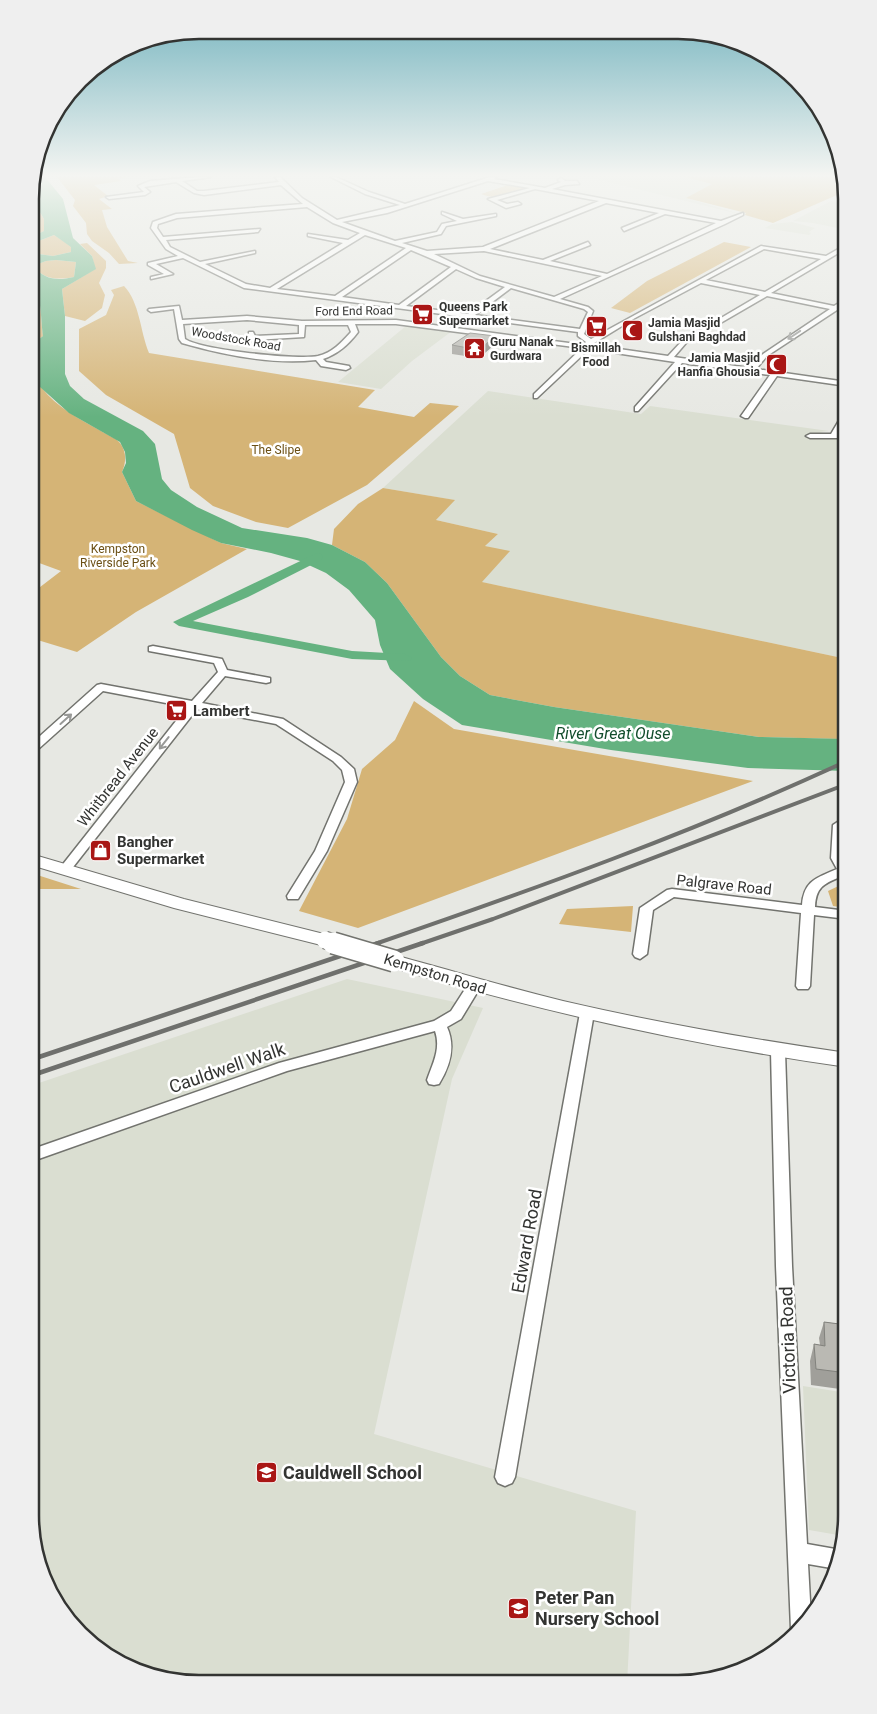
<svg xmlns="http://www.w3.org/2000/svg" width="877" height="1714" viewBox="0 0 877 1714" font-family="Roboto,sans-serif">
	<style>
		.built { fill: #daded1 }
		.green { fill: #d5b476 }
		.water { fill: #65b280; fill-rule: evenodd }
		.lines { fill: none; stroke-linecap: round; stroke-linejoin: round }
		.canal { fill: #65b280; fill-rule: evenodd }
		.river { fill: #65b280; fill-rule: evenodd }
		.minor-casing { stroke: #72736e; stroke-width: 3 }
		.secondary-casing { stroke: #72736e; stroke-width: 2 }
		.minor { fill: #fff; fill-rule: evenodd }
		.secondary { fill: #fff; fill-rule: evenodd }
		.rail-far1 { stroke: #6f706d; stroke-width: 4 }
		.rail { stroke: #6f706d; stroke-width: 4.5 }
		.secondary-bridge-far1-casing { stroke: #72736e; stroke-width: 19; stroke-linecap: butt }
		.secondary-bridge-casing { stroke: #72736e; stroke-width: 24; stroke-linecap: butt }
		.secondary-bridge-far1 { stroke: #fff; stroke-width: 17 }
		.secondary-bridge { stroke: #fff; stroke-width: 21 }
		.wall { fill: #a09f9a }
		.shaded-wall { fill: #82827d }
		.building { fill: #bab9b3; stroke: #82827d }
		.oneway { stroke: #999a98 }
		.labels { text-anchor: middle; stroke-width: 5; stroke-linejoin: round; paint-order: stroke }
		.far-poi-label { font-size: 12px; font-weight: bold; fill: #333432; stroke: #fff; text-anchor: start }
		.far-street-label { font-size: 12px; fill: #333432; stroke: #fff }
		.far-park-label { font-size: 12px; fill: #6b4f14; stroke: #fff }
		.poi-label { font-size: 15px; font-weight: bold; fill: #333432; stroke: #fff; text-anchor: start }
		.street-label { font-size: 15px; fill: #333432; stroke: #fff }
		.water-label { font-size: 16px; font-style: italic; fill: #124d2c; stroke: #fff }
		.near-street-label { font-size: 18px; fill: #333432; stroke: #fff }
		.near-poi-label { font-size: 18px; font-weight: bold; fill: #333432; stroke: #fff; text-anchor: start }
		.rim { fill: none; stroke: #333432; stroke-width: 2.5 }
	</style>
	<rect width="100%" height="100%" fill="#e7e8e3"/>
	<path class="built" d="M588,177H729L686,198L743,215Z
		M831,201L847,203V230L813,223L793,221Z
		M792,222L815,228L809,232L811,233L809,235L765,228L772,224Z
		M406,326L452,331L412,361L381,389L338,382Z
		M488,391L641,414L650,406L829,431L819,432L843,436L847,429V659L481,582L509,552L485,546L498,534L436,520L454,500L383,488Z
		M347,979L483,1008L452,1079L374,1434L636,1511L627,1684L176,1683L134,1671L88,1642L39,1569L30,1515V1086Z
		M803,1386L847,1393V1527L844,1536L809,1530Z"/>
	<path class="green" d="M57,177H129L118,178L121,181L94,185L108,196L99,199L112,209L102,210L107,227L128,261L138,263L119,264L109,253L92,241L87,234L86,223L73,206L75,200Z
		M686,177H843L846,191L773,223L745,215L746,213L686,198L712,184Z
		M508,185L531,189C515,194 497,201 481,194Z
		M31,191L34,202L44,219V231L31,237Z
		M54,235L71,246V252L53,256L31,253V244Z
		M724,242L751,247L630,313L611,308L647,281Z
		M87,243L106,261V268L99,283L105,295L102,308L85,321L65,316L62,289L95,269L92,256L80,244Z
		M56,260L76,262L74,277C57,280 46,280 32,266L46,261Z
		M31,279C41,286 41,322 43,336L34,343C36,357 33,377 42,388C56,407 80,419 101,431C107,435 116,438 120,443C127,452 126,463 122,472L136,501L221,543L247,549L136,612L77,652L31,638V594L61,571L31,560Z
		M124,286C140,303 140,331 149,353L375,390L358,407L414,417L430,403L459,406L367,485L288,528L256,522L213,506L190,488L174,434L106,395L79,371V329L106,315L114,295L111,290Z
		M383,488L455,500L436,520L498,534L485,546L510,551L482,582L847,659V735L840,739L759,737L554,707L490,695L460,676L441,657L387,583L365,562L332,545L334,529L358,504Z
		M414,701L454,729L753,781L358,928L299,911L347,819L362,769L395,740Z
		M31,873L81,889H31Z
		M847,882V908L833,906L828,891Z
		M633,906L631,932L559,924L567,909Z"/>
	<path class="water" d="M31,177H45L63,199L73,238L92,256L96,269L62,289L65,316V374L70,386L84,399L143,431L155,444L162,479L171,490L197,507L242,528L307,538L332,545L365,562L387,583L441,657L460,676L490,695L554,707L759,737L847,739V771L748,768L611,750L462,725L423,699L390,669L380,645L375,620L349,590L326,573L300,561L271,553L221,543L192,530L136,501L122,472L126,463L125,452L120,442L69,413L40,387L36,369L37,361L34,343L43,336C41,322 41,286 31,279V253L53,256L71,252V247L54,235L31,244V237L44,231V219L34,202ZM56,260L76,262L74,277C57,281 45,280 33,266L46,261Z"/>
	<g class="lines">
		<path class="canal" d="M317,553L321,554L323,557L321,560L248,597L193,621L352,651L405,654L412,658L410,661L352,659L179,626L173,622Z"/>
		<path class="river" d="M50,285L57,289L55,292L31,296V288Z"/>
		<defs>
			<path id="minor" d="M198,177H211L182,181L197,191H204L279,182L275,177H280L302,198L337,220L400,205L365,194L331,177H336L369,192L405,204L490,177H496L494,179L545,188L561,182L558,180L561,178L565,181H577L579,184L565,185L552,189L721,221L743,213V215L725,224L560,299L588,307L593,311L584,334L591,339L761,246L826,256L847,244V248L771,293L834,306L847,298V303L841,307L847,308V312L837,310L767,356L756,369L847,382V386L777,376L748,418H745L741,416L770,375L682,363L638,411H635V407L675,362L589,349L537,398H534V394L582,348L396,324H355L358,332C349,344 338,354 323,359L326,362L349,366L350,368L346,370L321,366L316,360C272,365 224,355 182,343L179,339L174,309L151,312L148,310L149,309L179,306L182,320L247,316L302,321L396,320L584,345L586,342L578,336V332L244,288L183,258L156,264L173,274L151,279V277L164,274L148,265V263L178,256L166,249L151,228L153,222L176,214L303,204L281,185L204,195L194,193L176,182L144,187L150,192L145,195L109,199L106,197L144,192L138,186L150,181ZM488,181L530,188L488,199L506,208L521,204L518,202L507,204L497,200L535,189L599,201L483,247L427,251L402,243L441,234L446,226L496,216V214L463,219L442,212V214L457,221L442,224L437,232L395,241L342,222L387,213ZM606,203L659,213L622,228L624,231L665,214L716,223L607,274L550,261L590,245L588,242L543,260L490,249ZM307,207L333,223L360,233L348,240L308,234V236L343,243L270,288L246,284L205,264L255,253V251L200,262L170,247L166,240L258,232L260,229L163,237L157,228L158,224L177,218ZM365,235L406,248L335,296L277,289ZM764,249L821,259L765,292L706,280ZM411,250L451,267L399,305L342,297ZM484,251L602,276L554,297L480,276L434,254ZM456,269L476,278L505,287L468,314L406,306ZM701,283L760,295L682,341L668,356L591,345L635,318ZM511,288L584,309L588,312L580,329L475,315ZM767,296L830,309L763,354L749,368L674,357L686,343ZM247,320L299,325V334L255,336L253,332H249V338L252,340L304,337L305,325H348L351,332C342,342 332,353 318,356C297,360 201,350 185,339L183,324Z
				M840,192H846V195H838Z
				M844,412H847V421L837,438H810L806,436L810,434H831Z
				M153,646L222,659L227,670L270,678V682L266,683L225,676L202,703L283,719L341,757L354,769L357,782L327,851L298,899H288L287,896L315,851L345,782L342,770L333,761L276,724L197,709L70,871L66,872L60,868L187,707L103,691L35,752L31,753V744L97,685L101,684L192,701L218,672L214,663L149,651V647Z
				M839,821L845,825L843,858L847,864V874C828,883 816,883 815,907L847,911V919L814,915L810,986L808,989H798L796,986L801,913L674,897L653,910L647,954L640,959L635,957L633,954L640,908L667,890L672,889L802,905C804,880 817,878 837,869L831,858L833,825Z
				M474,981L479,983L481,986L461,1019L447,1027C456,1047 450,1066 439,1084L434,1085L429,1084L427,1080C433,1063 441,1049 435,1031L287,1071L30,1162V1150L279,1063L434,1021L451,1011L469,983Z
				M587,1008L592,1009L594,1013L515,1477L512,1483L505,1486L498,1483L495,1477L580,1013L582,1009Z
				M778,1046L783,1047L785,1051L792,1266L807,1544L841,1550L837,1569L808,1564L811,1619L793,1636L791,1629L776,1266L771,1051L773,1047Z"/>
			<path id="secondary" d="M31,854L184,899L332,936L334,940L332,944L325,946L174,908L31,865Z
				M394,955C450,970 506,987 563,1001C657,1023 751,1039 847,1053V1067C691,1045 538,1011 387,966L384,961L387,956Z"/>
		</defs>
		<use href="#minor" class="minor-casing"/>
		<use href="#secondary" class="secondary-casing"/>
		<use href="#minor" class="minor"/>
		<use href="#secondary" class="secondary"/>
		<path class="rail-far1" d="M375,944C535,889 694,832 847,761
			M420,944L493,919L847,784"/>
		<path class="rail" d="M30,1060L379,943
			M30,1076L423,943"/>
		<defs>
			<path id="secondary-bridge-far1" d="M325,940L338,944"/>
			<path id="secondary-bridge" d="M333,943L394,961"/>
		</defs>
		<use href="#secondary-bridge-far1" class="secondary-bridge-far1-casing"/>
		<use href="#secondary-bridge" class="secondary-bridge-casing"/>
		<use href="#secondary-bridge-far1" class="secondary-bridge-far1"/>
		<use href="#secondary-bridge" class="secondary-bridge"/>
	</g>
	<path class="wall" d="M495,336L494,345L479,358L452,354V345Z
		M824,1322L847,1325V1390L811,1385L810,1361L814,1344L820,1345L819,1338Z"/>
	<path class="shaded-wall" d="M495,336L494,345L479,358V350Z"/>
	<path class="building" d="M470,333L495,336L479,350L452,345Z
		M824,1322L847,1325V1373L816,1369L814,1344L825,1346Z"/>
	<defs><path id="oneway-shaft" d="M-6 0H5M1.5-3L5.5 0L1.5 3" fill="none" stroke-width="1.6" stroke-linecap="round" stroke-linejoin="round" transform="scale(1.25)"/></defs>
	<g class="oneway">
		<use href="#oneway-shaft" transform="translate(794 335) rotate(146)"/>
		<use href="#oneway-shaft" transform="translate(66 719) rotate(-42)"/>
		<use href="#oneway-shaft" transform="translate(164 743) rotate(128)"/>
	</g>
	<linearGradient id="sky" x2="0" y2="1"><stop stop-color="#73b3be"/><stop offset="0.42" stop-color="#f4f5f2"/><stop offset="1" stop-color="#f4f5f2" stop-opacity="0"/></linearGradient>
	<rect width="877" height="417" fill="url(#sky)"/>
	<defs>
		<symbol id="supermarket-square" viewBox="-11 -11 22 22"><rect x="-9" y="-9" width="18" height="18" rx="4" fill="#a91615" stroke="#fff"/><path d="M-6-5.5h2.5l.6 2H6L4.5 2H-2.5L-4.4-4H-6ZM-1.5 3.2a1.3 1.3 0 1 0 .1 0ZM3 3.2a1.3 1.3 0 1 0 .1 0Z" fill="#fff"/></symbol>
		<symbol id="mosque-square" viewBox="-11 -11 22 22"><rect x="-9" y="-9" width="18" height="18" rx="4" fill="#a91615" stroke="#fff"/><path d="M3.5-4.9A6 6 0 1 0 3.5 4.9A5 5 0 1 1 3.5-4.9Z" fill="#fff"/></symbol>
		<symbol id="temple-square" viewBox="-11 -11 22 22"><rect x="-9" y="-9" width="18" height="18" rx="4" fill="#a91615" stroke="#fff"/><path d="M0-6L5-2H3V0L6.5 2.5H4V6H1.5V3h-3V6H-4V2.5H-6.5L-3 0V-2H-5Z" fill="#fff"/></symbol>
		<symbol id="shop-square" viewBox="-11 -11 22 22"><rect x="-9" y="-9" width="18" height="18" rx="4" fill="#a91615" stroke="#fff"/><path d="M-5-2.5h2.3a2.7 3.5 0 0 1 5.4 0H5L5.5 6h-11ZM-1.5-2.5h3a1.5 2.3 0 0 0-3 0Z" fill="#fff"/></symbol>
		<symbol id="school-square" viewBox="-11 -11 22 22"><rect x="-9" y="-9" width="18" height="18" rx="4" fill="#a91615" stroke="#fff"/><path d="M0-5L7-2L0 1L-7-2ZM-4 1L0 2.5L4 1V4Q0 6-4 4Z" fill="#fff"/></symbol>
	</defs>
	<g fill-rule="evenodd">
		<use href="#supermarket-square" x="410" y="302" width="25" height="25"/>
		<use href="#supermarket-square" x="584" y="314" width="25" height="25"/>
		<use href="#mosque-square" x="620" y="318" width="25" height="25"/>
		<use href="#temple-square" x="462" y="336" width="25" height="25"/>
		<use href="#mosque-square" x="764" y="352" width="25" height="25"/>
		<use href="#supermarket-square" x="164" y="698" width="25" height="25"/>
		<use href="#shop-square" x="88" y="838" width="25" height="25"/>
		<use href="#school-square" x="254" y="1460" width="25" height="25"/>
		<use href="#school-square" x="506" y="1596" width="25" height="25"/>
	</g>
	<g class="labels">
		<g class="far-poi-label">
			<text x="439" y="311">Queens Park<tspan x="439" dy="14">Supermarket</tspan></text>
			<text x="648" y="327">Jamia Masjid<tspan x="648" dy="14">Gulshani Baghdad</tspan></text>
			<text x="490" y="346">Guru Nanak<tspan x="490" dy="14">Gurdwara</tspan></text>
			<text x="596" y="352" text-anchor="middle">Bismillah<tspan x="596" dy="14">Food</tspan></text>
			<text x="760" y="362" text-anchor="end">Jamia Masjid<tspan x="760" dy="14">Hanfia Ghousia</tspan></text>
		</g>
		<g class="far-street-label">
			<text transform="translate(354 311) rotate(-1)" y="4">Ford End Road</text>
			<text transform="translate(236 339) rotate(10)" y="4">Woodstock Road</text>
		</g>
		<g class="far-park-label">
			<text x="276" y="454">The Slipe</text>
			<text x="118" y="553">Kempston<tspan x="118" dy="14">Riverside Park</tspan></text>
		</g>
		<g class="poi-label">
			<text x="193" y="716">Lambert</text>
			<text x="117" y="847">Bangher<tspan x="117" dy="17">Supermarket</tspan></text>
		</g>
		<g class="street-label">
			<text transform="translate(118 777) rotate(-52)" y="5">Whitbread Avenue</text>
			<text transform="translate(724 885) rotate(6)" y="5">Palgrave Road</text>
			<text transform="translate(435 974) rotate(17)" y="5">Kempston Road</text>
		</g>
		<g class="water-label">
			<text x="613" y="739">River Great Ouse</text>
		</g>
		<g class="near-street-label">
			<text transform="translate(227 1068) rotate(-19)" y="6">Cauldwell Walk</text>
			<text transform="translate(527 1241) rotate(-80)" y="6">Edward Road</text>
			<text transform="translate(788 1340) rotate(-92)" y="6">Victoria Road</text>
		</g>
		<g class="near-poi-label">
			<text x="283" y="1479">Cauldwell School</text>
			<text x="535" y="1604">Peter Pan<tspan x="535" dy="21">Nursery School</tspan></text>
		</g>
	</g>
	<path d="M0 0H877V1714H0ZM199 39H678A160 160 0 0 1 838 199V1515A160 160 0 0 1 678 1675H199A160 160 0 0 1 39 1515V199A160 160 0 0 1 199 39Z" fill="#efefef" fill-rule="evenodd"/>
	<path class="rim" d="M199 39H678A160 160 0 0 1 838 199V1515A160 160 0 0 1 678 1675H199A160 160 0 0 1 39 1515V199A160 160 0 0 1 199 39Z"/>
</svg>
